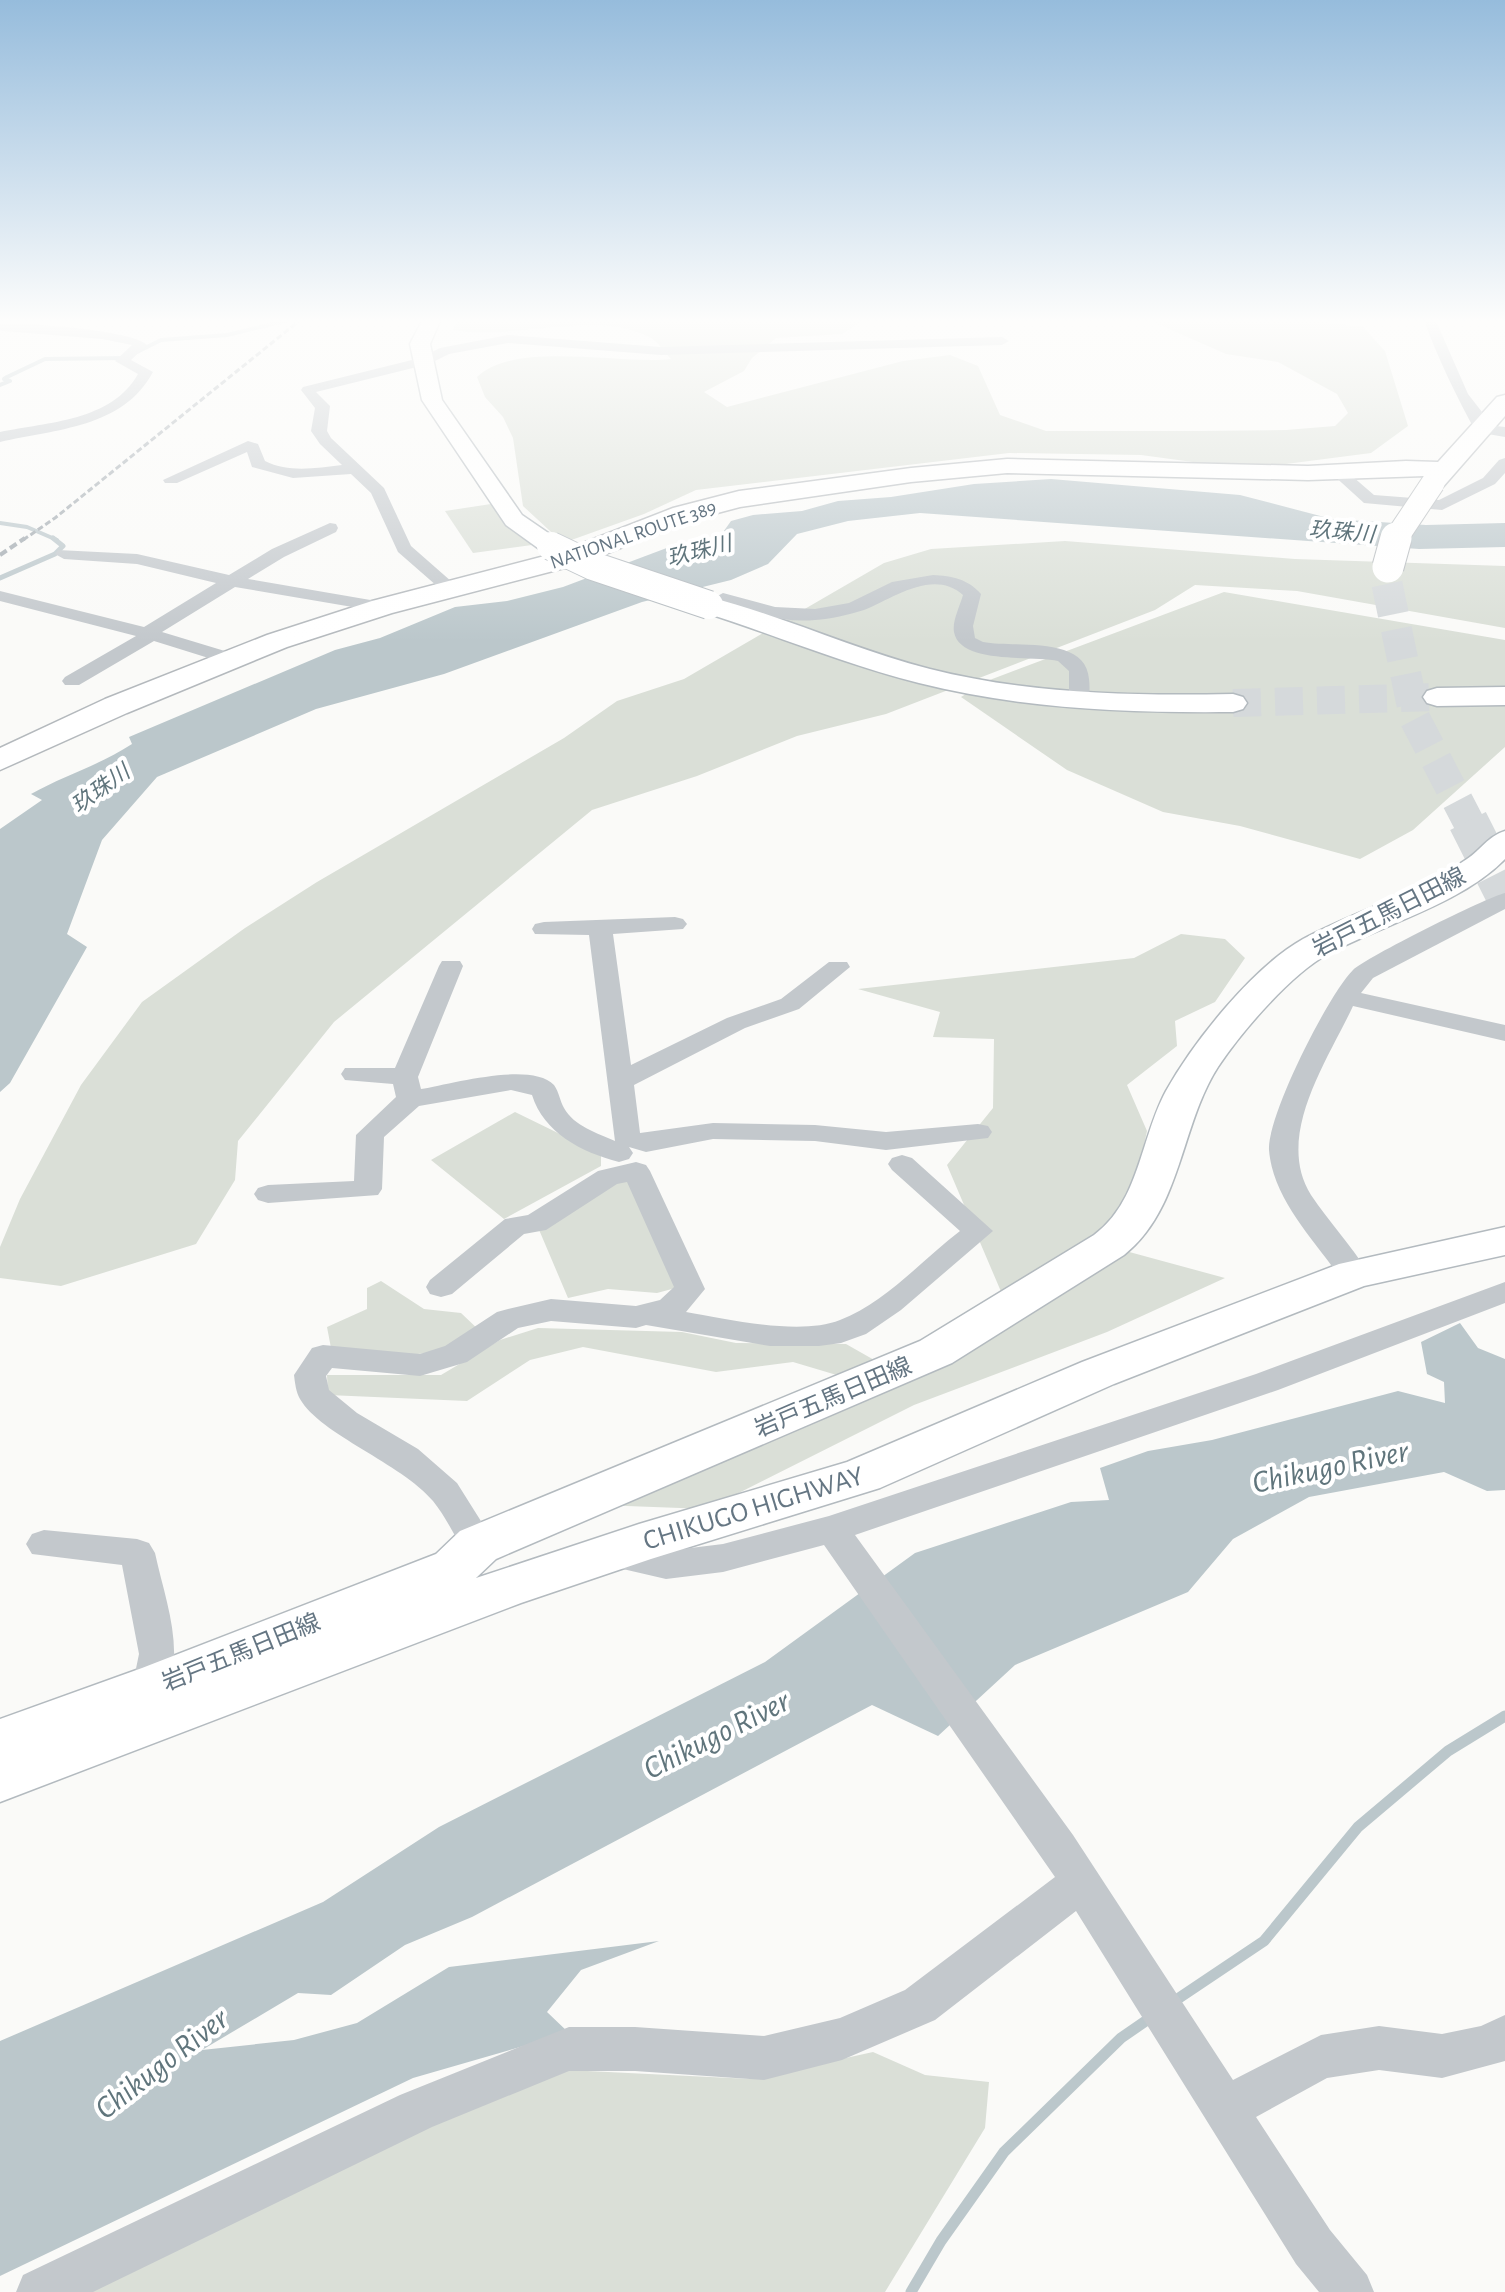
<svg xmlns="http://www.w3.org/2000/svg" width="1505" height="2292" viewBox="0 0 1505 2292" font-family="'Alegreya Sans','Noto Sans JP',sans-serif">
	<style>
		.green { fill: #dadfd7 }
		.water { fill: #bbc7cb }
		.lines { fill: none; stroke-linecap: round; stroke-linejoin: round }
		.stream-far2 { stroke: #bbc7cb; stroke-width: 4 }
		.stream-far1 { stroke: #bbc7cb; stroke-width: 5 }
		.stream { stroke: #bbc7cb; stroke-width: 11 }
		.secondary-tunnel { stroke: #d5d9db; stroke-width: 28; stroke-dasharray: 28 14; stroke-linecap: butt }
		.highway-tunnel-far1 { stroke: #d5d9db; stroke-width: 31; stroke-dasharray: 31 15; stroke-linecap: butt }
		.highway-tunnel { stroke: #d5d9db; stroke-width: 40; stroke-dasharray: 40 20; stroke-linecap: butt }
		.secondary-casing { stroke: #b3babf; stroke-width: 3 }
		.highway-casing { stroke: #b4b9bd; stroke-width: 3 }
		.street { fill: #c3c8cc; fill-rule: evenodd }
		.secondary { fill: #fff; fill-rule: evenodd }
		.highway { fill: #fff; fill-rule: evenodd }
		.rail-far1 { stroke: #a2aab0; stroke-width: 3; stroke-dasharray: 6 3; stroke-linecap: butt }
		.rail { stroke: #a2aab0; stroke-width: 4; stroke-dasharray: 8 4; stroke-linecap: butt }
		.secondary-bridge-casing { stroke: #b3babf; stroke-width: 30; stroke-linecap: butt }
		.highway-bridge-far1-casing { stroke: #b4b9bd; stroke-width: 25; stroke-linecap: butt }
		.highway-bridge-casing { stroke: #b4b9bd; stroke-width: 33; stroke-linecap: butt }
		.secondary-bridge { stroke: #fff; stroke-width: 28 }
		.highway-bridge-far1 { stroke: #fff; stroke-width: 23 }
		.highway-bridge { stroke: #fff; stroke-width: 31 }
		.labels { text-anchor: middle; stroke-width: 8; stroke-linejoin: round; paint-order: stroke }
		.far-street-label { font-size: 20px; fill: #657683; stroke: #fff }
		.far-water-label { font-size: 22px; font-style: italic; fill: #60757c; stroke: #fff }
		.street-label { font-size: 24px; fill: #657683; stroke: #fff }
		.near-street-label { font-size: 28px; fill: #657683; stroke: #fff }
		.near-water-label { font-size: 32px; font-style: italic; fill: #60757c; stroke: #fff }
	</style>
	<rect width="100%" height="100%" fill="#fafaf8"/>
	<path class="green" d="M457,321H863L842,334L776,338L752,358L744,371L704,392L727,407L903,361L950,355L978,366L1000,415L1046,431H1198L1286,430L1335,426L1348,413L1337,394L1278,362L1226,354L1151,321H1314L1363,327L1385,351L1408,426L1371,453L1286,464L1215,465L1141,455L1009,453L696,490L644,514L563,543L523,506L513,438L503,417L485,397L477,377C515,340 621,365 671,359C664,352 658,341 649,337C597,309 512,341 453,330Z
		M491,504L509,525L532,545L473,553L445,511Z
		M1065,541L1295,559L1505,566V628L1297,591L1195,585L1155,610L886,714L797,736L697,776L592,810L334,1022L238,1141L235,1180L196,1244L61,1286L0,1278V1247L20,1199L81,1085L142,1002L245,928L317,882L564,738L617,701L684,679L884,563L931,549Z
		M1224,592L1505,640V747L1413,830L1360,859L1240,826L1163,812L1067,770L961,697L987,681Z
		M1181,934L1225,939L1245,958L1215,1002L1175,1021L1177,1046L1127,1085L1147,1131L1122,1250L1225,1278L1107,1332L914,1405L707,1509L600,1505L1011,1315L947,1165L993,1108L994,1039L933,1037L940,1012L858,989L1134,958Z
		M515,1112L601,1154V1166L504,1219L431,1160Z
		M631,1174L683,1286L657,1293L608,1289L568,1298L537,1225Z
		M381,1281L424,1309L461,1313L481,1332L453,1352L400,1355L331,1348L327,1327L367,1309V1288Z
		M538,1328L682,1332L736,1343L846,1344L883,1365L850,1379L793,1362L716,1372L583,1347L530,1360L467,1401L328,1395L327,1375H441L500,1340Z
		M873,2052L925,2075L989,2082L985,2128L885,2292H87L425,2118L567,2070L751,2079Z"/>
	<path class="water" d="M1051,479L1240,495L1332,519L1426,525L1505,523V547L1419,549L920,513L848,521L797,534L768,564L731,580L642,602L444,674L316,709L157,777L102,840L67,934L87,947L10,1083L0,1092V829L42,800L31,794C65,775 100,765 132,744L129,737L335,650L380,638L455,607L507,601L563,587L680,543L716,542L731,521L753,515L802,511L838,501L891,497L974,484Z
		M1460,1323L1478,1348L1505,1359V1490L1487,1491L1444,1472L1309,1497L1233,1539L1188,1592L1015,1665L938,1736L872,1705L472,1917L405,1945L331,1995L298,1993L202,2050L294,2040L357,2023L449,1967L659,1941L581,1970L547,2012L569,2033L413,2078L0,2276V2041L323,1902L439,1827L765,1662L915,1553L1071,1502L1109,1500L1100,1468L1148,1451L1212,1440L1398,1391L1445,1403L1444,1382L1427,1374L1421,1342Z"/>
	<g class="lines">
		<path class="stream-far2" d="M137,352L161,340L227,335L285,321
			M0,385L10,381L4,379L7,377L45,359L126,358
			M0,523L27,527L57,540"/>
		<path class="stream-far1" d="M0,578L55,554L63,546L53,538"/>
		<path class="stream" d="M1173,2002L1264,1941L1358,1827L1448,1751L1505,1716
			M911,2292L941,2241L1004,2152L1121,2038L1150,2018"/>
		<path class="secondary-tunnel" d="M1233,703L1437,697"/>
		<path class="highway-tunnel-far1" d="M1387,584L1415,719L1469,823"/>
		<path class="highway-tunnel" d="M1468,821L1505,894"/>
		<defs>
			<path id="secondary" d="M422,321H440L430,344L442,400L522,515L560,541L563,546L560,551H542L506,525L422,400L410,344Z
				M709,597C784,616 855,650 930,669C1029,694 1131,696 1233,694L1243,697L1247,703L1243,709L1233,712C1127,713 1022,709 919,683C844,664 773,634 700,611L696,605L700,599Z
				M1505,687V705L1437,706L1427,703L1423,697L1427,691L1437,688Z
				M1505,831V859C1461,904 1384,924 1328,954C1291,974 1242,1031 1218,1067C1180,1126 1182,1209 1124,1255L952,1363L496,1559L476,1578L639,1524L847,1462L1082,1362L1339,1264L1505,1227V1255L1364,1286L1114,1384L880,1488L651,1559L521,1603L0,1802V1719L142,1668L436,1554L460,1531L920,1341L1094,1235C1140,1201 1140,1139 1166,1091C1194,1041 1253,967 1303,939C1346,916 1393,901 1435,878C1446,872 1457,866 1467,859C1481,850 1488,836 1505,831Z"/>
			<path id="highway" d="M1505,395V416L1442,488H1424L1420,483L1425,476L1308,480L1007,473L911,482L740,507L691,520L580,564L392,613L287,647L127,713L0,770V748L105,699L267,635L372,601L560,552L673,508L739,491L911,468L1007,459L1308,466L1406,461L1438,462L1497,397Z"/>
		</defs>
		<use href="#secondary" class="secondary-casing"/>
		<use href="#highway" class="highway-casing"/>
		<path class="street" d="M1424,321H1436L1468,394L1482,412L1487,425L1505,427V437L1476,432C1456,396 1439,360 1424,321Z
			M0,324C24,322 133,330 147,345L131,360L153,372C123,428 56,429 0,442V432C48,422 112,421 138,374L115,361L132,345L102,339L3,331L0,330Z
			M508,335L661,347L1002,337L1009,341L1002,345L661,355L508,343L449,354L429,364L316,392L330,406L327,431L331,438L384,488L411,546L460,589L451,594L445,593L398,552L371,493L351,474L293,478L252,467L247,452L177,483H165L163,480L248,441L258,444L265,461C289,473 316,468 342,465L320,444L311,431L315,408L301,390L303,387L420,358L440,348Z
			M1505,458V473L1495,484L1442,510L1364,503L1331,473L1333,470H1345L1374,495L1439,500L1483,478L1499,460Z
			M330,523L336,524L338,528L336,532L284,557L248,579L382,602L391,607L388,611L382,612L235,587L162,632L238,655L241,659L231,665L154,641L79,685H65L62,681L65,677L136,636L0,601V591L144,627L216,583L137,564L64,559L55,554L58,550L137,554L229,575L272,549Z
			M933,575C952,576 968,579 981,594L973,626L975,638L983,642C1014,648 1086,635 1089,679C1090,688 1090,697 1086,704H1072L1069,700V671L1058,661C1033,655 960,665 954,632C952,621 960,606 963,595C933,568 892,599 864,610C848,615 831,619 815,620C780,623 749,612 717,602L714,598L723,593L775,607L815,609L849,603L892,582Z
			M1505,893V909L1373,978L1361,993L1505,1025V1041L1353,1006C1328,1060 1274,1136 1311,1195C1329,1222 1352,1246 1369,1274L1365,1281L1354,1284L1343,1281C1316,1242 1273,1200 1269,1150C1267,1116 1328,995 1353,970C1365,958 1487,897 1505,893Z
			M675,917L683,919L687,924L683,929L613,934L631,1065L727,1018L781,999L829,962H847L850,967L799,1009L745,1028L634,1085L640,1133L713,1123L815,1125L886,1132L978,1124L988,1126L992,1132L988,1138L886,1150L815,1141L713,1139L646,1152L629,1147L633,1153L629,1159L619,1162C581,1152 544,1133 532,1095L511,1090L419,1106L384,1137L382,1189L378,1195L268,1203L258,1200L254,1194L258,1188L268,1185L354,1181L356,1135L396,1097L393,1084L345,1080L341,1074L345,1068H395L439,966L442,961H460L463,966L418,1077L421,1089C451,1084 531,1061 554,1085C559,1092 560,1101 564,1108C574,1126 597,1133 615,1141L589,935L535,934L532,929L535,924L544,922Z
			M902,1155L912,1158L993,1231L901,1310L866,1334L841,1343L819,1346H770L646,1325L636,1328L551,1321L518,1328L467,1362L420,1376L332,1368L326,1376L329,1390L357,1413L418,1449L457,1483L496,1545L490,1555L478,1559L466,1555C455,1537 446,1517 433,1501C401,1463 321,1435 300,1399C296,1392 295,1383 294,1375L312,1348L323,1345L420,1354L445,1346L497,1312L508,1309L551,1299L636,1306L660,1300L674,1287L627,1182L617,1184L546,1230L524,1234L452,1294L441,1297L430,1294L426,1287L430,1280L505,1219L528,1215L598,1171L636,1162L646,1165L650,1171L705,1289L686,1312C727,1319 800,1336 840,1320C885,1303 922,1260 960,1231L892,1170L888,1164L892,1158Z
			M1505,1282V1303L1278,1390L855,1535L1073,1835L1233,2080L1321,2035L1379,2026L1442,2034L1481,2026L1505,2015V2061L1442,2078L1379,2070L1327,2078L1256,2117L1330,2230L1367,2275L1374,2292H1319L1296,2264L1076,1911L935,2020L842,2060L764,2080L635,2071H569L432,2127L93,2292H16L23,2275L400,2095L569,2027H635L764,2036L840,2018L905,1990L1055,1877L824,1545L723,1572L666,1579L597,1563L591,1553L597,1543L609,1539L666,1551L723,1544L829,1516L1256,1374Z
			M44,1530L137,1539L149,1543L155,1553C165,1600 187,1653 164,1699L151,1704L138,1699L132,1688L139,1654L122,1565L32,1554L26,1544L32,1534Z"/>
		<use href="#secondary" class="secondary"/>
		<use href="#highway" class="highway"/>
		<path class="rail-far1" d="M23,540L55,518L299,321"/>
		<path class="rail" d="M0,555L25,538"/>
		<defs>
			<path id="secondary-bridge" d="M551,546L593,566L709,605"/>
			<path id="highway-bridge-far1" d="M1395,540L1433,483"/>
			<path id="highway-bridge" d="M1388,567L1396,538"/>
		</defs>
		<use href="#secondary-bridge" class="secondary-bridge-casing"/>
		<use href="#highway-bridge-far1" class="highway-bridge-far1-casing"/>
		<use href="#highway-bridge" class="highway-bridge-casing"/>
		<use href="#secondary-bridge" class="secondary-bridge"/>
		<use href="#highway-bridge-far1" class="highway-bridge-far1"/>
		<use href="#highway-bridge" class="highway-bridge"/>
	</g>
	<linearGradient id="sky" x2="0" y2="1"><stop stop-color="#96bcdc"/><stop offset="0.5" stop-color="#fdfdfc"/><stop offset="1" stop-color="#fdfdfc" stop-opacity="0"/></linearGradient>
	<rect width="1505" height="642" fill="url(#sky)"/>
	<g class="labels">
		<g class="far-street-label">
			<text transform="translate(633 534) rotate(-19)" y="7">NATIONAL ROUTE 389</text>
		</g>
		<g class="far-water-label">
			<text transform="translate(1342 531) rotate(5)" y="8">玖珠川</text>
			<text transform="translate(699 550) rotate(-14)" y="8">玖珠川</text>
			<text transform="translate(100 788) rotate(-36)" y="8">玖珠川</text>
		</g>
		<g class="street-label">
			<text transform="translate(1389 912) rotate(-27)" y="8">岩戸五馬日田線</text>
			<text transform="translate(833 1397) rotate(-23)" y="8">岩戸五馬日田線</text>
			<text transform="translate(241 1652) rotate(-22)" y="8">岩戸五馬日田線</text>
		</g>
		<g class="near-street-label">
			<text transform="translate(753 1507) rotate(-17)" y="10">CHIKUGO HIGHWAY</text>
		</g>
		<g class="near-water-label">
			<text transform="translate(1330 1466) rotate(-12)" y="11">Chikugo River</text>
			<text transform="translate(716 1734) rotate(-27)" y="11">Chikugo River</text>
			<text transform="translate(161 2063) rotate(-38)" y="11">Chikugo River</text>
		</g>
	</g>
</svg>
